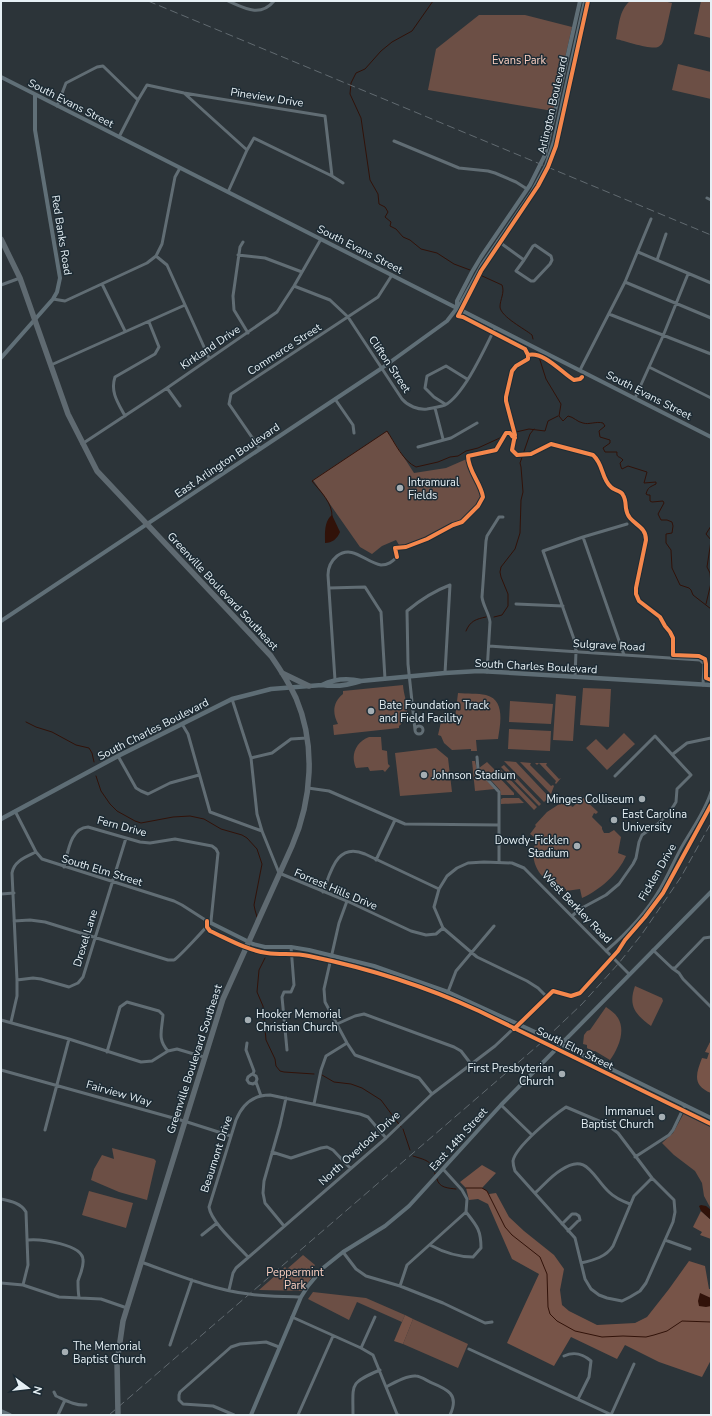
<svg xmlns="http://www.w3.org/2000/svg" width="712" height="1416" viewBox="0 0 712 1416" font-family="'Nunito Sans',sans-serif">
	<style>
		.green { fill: #6c4f45 }
		.forest { fill: #775448 }
		.water { fill: #311209 }
		.lines { fill: none; stroke-linecap: round; stroke-linejoin: round }
		.stream { stroke: #311209; stroke-width: 1 }
		.street { stroke: #616d74; stroke-width: 3 }
		.secondary { stroke: #606f77; stroke-width: 4 }
		.primary { stroke: #5e6d75; stroke-width: 4.5 }
		.highway { stroke: #5f6a71; stroke-width: 5.5 }
		.rail { stroke: #616a70; stroke-width: 1; stroke-dasharray: 8 4; stroke-linecap: butt }
		.cycleway-casing { stroke: #1d2b34; stroke-width: 6 }
		.cycleway { stroke: #f5874c; stroke-width: 4 }
		.poi-dot { fill: #a5aeb3; stroke: #1d2b34; stroke-width: 1.5 }
		.labels { text-anchor: middle; stroke-width: 3; stroke-linejoin: round; paint-order: stroke }
		.park-label { font-size: 11px; fill: #fcd0c1; stroke: #1d2b34 }
		.street-label { font-size: 11px; fill: #e6f0f5; stroke: #1d2b34 }
		.poi-label { font-size: 11px; fill: #e6f0f5; stroke: #1d2b34; text-anchor: start }
	</style>
	<rect width="100%" height="100%" fill="#2c3439"/>
	<path class="green" d="M630,1H663L672,3L664,39C663,42 662,45 658,47C651,50 625,41 616,39C619,26 619,10 630,1Z
		M701,1H711V38L694,34Z
		M479,15H525L572,27L553,111L428,90L436,49Z
		M678,64L711,72V99L672,90Z
		M387,431L414,473L446,468L469,458L485,497L465,521L452,526L434,537L418,542L402,550L396,540L382,546L372,554L360,547L313,480Z
		M403,685C404,701 414,713 399,726V728L334,735L333,725L338,724C332,713 333,702 343,694V691Z
		M583,688L611,689L609,727L580,725Z
		M458,693C467,694 478,693 486,695C506,700 500,725 498,739L476,740L477,751H471V749L452,750L444,743L441,736L438,735L443,713L447,716L455,718Z
		M556,694L576,696L573,741L553,740Z
		M510,701L553,704L551,724L509,722Z
		M509,729L551,731L550,751L508,749Z
		M624,733L635,744L607,770L586,748L596,739L607,750Z
		M369,737H381L382,750L387,751L388,764L390,766L385,772L383,770L370,771L368,767L356,768C350,755 356,742 369,737Z
		M436,748L448,758L452,792L400,796L395,753Z
		M472,761H475L477,770L495,789L475,791Z
		M504,761L516,762L549,797L544,802Z
		M487,762L496,771L489,777L479,768Z
		M520,762L531,763L530,765L551,786L553,785L554,786L551,794Z
		M535,763H547L546,765L559,779L561,778L556,784L555,783L556,781L539,763L537,765Z
		M504,765L541,804L539,806L501,767Z
		M500,769L537,807L534,810L497,771Z
		M496,774L514,793V795H501L500,790L491,780Z
		M580,795L598,812L596,814L594,813L592,817L602,827V829L604,833H609L614,830L621,837L618,853L626,856C618,874 600,890 582,898L580,889L566,891V889C542,884 526,863 537,839L530,834L536,826L535,825L547,812L564,801L566,803L569,801L572,807L574,806Z
		M503,798H519L524,803L501,804V799Z
		M635,986L662,998L663,1001L651,1026C635,1014 628,1006 635,986Z
		M606,1007C610,1010 615,1013 618,1018C626,1031 618,1049 610,1060L595,1051H592L587,1048V1045L583,1044L584,1035L587,1031L590,1030Z
		M684,1113L711,1126V1209L704,1196L702,1183L695,1171L674,1155L662,1143L673,1133Z
		M112,1148L154,1159L156,1161L147,1200L119,1192L91,1180L94,1169L102,1155L114,1159Z
		M89,1191L133,1203L126,1228L82,1215Z
		M303,1255L315,1265L308,1274L312,1277L302,1291L259,1290L285,1267L287,1269Z
		M313,1292L366,1298L405,1315L402,1322L357,1302L349,1320L308,1299Z
		M413,1319L468,1344L458,1368L403,1344Z"/>
	<path class="forest" d="M711,1040V1093C692,1085 696,1074 702,1058L707,1059L709,1053L705,1052Z
		M482,1165L496,1173L482,1188L487,1191L489,1194L496,1193L509,1217L524,1231L554,1255L564,1269L560,1290L562,1305L569,1311L597,1325L635,1323L647,1317L669,1289L689,1261L705,1266L709,1289H711V1360L702,1377L659,1362L625,1345L617,1359L571,1337L554,1366L507,1343L539,1274L512,1259L488,1204L478,1199L469,1200L466,1188L460,1182Z
		M701,1211L711,1220V1239L700,1235L702,1232L693,1227Z
		M405,1315L413,1319L403,1344L394,1341Z"/>
	<path class="water" d="M332,515L340,532C337,539 332,543 325,543C325,534 324,521 332,515Z
		M701,1205L706,1206L711,1210V1220L701,1211L699,1206Z
		M700,1293L711,1298V1306L706,1307L699,1306L698,1301Z"/>
	<g class="lines">
		<path class="stream" d="M433,1L412,31L392,42L381,51L365,69L356,73L351,83L350,94L361,118L370,180L378,194L379,204L385,207L388,212L385,217L391,222L390,226L396,229L403,237L410,240L421,249L437,253L454,264L470,270
			M480,275L502,285C505,293 500,299 500,307C501,317 525,329 532,335L533,339
			M539,357L546,379L561,404L559,416L563,421L568,416C574,417 577,422 583,423C589,425 596,421 603,423L605,426L599,431L600,437L610,440V443L603,448L605,452H617C616,458 620,456 623,460L620,463L621,467L622,469L628,466L647,472L644,483L656,482V484C650,487 648,487 646,494L648,495H650V501L652,502L663,501L664,503L658,514L661,520H667L672,522L673,526L672,533L666,534V543L671,550L672,568L680,585L689,588L691,590L693,595L711,609
			M516,432L529,429L545,431L548,421L558,416
			M506,435L509,434
			M332,517C333,503 320,491 312,481L387,431C395,443 403,461 416,467L438,462L450,457L458,456L466,451L478,448L502,437
			M711,526L706,534L711,540
			M706,604L711,583L710,573L707,567L711,541
			M494,617L502,615L508,606V594L501,577L500,572L501,567L515,549L520,533L521,500L523,492L521,467L520,463L530,434L534,429
			M466,631C470,621 476,619 486,617
			M26,722L36,727L52,732L76,745L89,748L92,753L94,762
			M96,776L101,791L110,804L117,811L135,821L141,823L173,817L190,816L204,819L221,829L242,835L247,838L257,849L262,864L254,905L255,910L257,917
			M265,958L259,970L257,992L263,1006L266,1040L275,1059L276,1066L280,1071L284,1072L314,1074
			M322,1075L334,1082L351,1084L362,1088L381,1100L401,1127
			M403,1129L410,1150
			M413,1156C425,1160 432,1160 435,1174
			M437,1179C439,1188 448,1188 456,1189
			M466,1188H482L487,1191L505,1227L512,1235L540,1257L547,1274L548,1307L550,1314L557,1321L575,1331L602,1337L623,1336L646,1337L654,1335L667,1331L682,1321L711,1322"/>
		<path class="street" d="M228,1C244,8 260,18 274,1
			M184,93L247,150
			M57,106L66,83L97,67L103,66L138,100
			M119,137L138,100L147,85L184,93L325,116L332,176
			M394,141L459,168L488,171L495,173L516,182L527,189
			M228,192L247,150L254,138L332,176L343,183
			M707,198L711,200
			M498,241L524,260L516,271L531,281H534L550,264L552,260L551,256L535,245L533,246L524,260
			M243,242L240,247L233,296L234,310L248,333
			M638,252L711,283
			M238,255L265,258L302,272
			M156,256L167,265L209,358
			M657,260L666,234
			M625,282L711,318
			M102,284L125,331
			M1,285L20,278
			M294,286L330,300L348,317L402,399C408,406 418,410 427,409C433,408 439,407 445,405C464,395 485,348 495,328
			M53,299L65,301L147,263L156,256L162,244L175,177L180,168
			M609,314L711,354
			M51,365L185,305
			M649,367L711,398
			M580,370L625,282L651,219
			M167,388L180,406
			M635,398L663,336L688,274
			M335,399L353,425L354,433
			M445,404L434,397L425,388L427,376L446,366L467,379
			M435,408L443,439
			M125,416C118,403 110,392 115,377L155,354L159,347L149,322
			M82,444L167,388L277,312L294,286L321,239
			M418,447L451,438L477,423
			M260,449L229,404L231,394L378,297L392,275
			M583,537L624,655
			M329,588L365,587L381,612L385,679
			M516,604L563,606
			M489,646L700,660L704,664L703,685
			M487,672L490,622C489,613 483,606 482,597L486,541L487,536L499,517H503
			M575,676L576,652L575,642L543,551L583,537L627,524
			M335,680L328,575C328,567 331,561 337,556C353,544 366,563 381,565C388,565 392,562 397,557
			M232,699L251,758L257,814L262,831L279,873L347,901L411,931L426,935L436,934L443,928
			M182,724L188,734L210,812L262,831
			M415 730a4 4 0 1 1 8 0a4 4 0 1 1-8 0Z
			M415,730L408,664L407,611C420,600 434,591 450,585L445,673
			M673,754L687,743L711,738
			M118,756L136,788L141,791L148,794L170,783L199,775
			M477,757L478,769L499,792V862
			M251,758L272,753L291,739L307,738
			M308,788L329,791L405,824L499,825
			M15,811L36,852L42,859L174,901L182,905L207,921
			M376,860L395,820
			M323,892C331,871 337,842 365,854L439,889
			M1,894L14,893
			M347,901L339,923L324,989L325,1002L347,1043L355,1055L419,1078L432,1094
			M572,916L580,909L606,895L619,884L633,864L636,858L639,842L642,835L659,823L671,810L676,802L677,789L691,775L655,736L615,776
			M14,921L30,920L45,922L168,960C170,960 172,960 174,960C178,958 209,925 211,921L218,853L216,849L212,846L175,839L150,843L140,842L88,827C70,828 68,853 64,867
			M653,950L672,968H675L704,938L711,937
			M606,951C627,933 646,913 660,889C669,874 675,858 684,843C694,826 705,811 711,792
			M672,968L679,973L683,979L711,1007
			M17,980L33,978L41,979L69,987L78,983L83,977L126,838
			M446,997L456,971L494,926
			M1,1020L69,1039L141,1062L152,1061L168,1051L177,1049L204,1057
			M11,1022L17,996V980L12,873C14,861 26,857 36,852
			M337,1024L355,1016L364,1014L454,1047L461,1051L471,1064
			M247,1043L246,1050L254,1071L253,1074
			M287,1050L282,997L284,992H291L294,985L291,947
			M107,1052L120,1007L127,1002L159,1011L163,1015C162,1030 157,1039 168,1051
			M1,1070L184,1121L231,1136
			M256,1082L253,1084L249,1083L247,1080L248,1077L252,1074L256,1076L257,1079L256,1082L261,1096
			M314,1104L321,1070L326,1056L347,1043
			M501,1105L532,1135
			M566,1107L606,1124L618,1133L652,1178L674,1200L675,1212L673,1222L646,1283L640,1291L630,1297L622,1301L607,1298L599,1295L591,1289L585,1279L575,1238L515,1171C514,1168 513,1164 513,1161C515,1147 554,1115 566,1107Z
			M45,1130L69,1039
			M272,1152L291,1158L321,1148L327,1147L333,1150L350,1168
			M635,1157L669,1135L673,1130L685,1105
			M535,1193C543,1186 551,1176 561,1170C587,1152 592,1176 609,1192C615,1198 622,1201 630,1204
			M1,1199C10,1201 21,1203 26,1212L28,1265L23,1285
			M562,1224L572,1214H576L579,1216L580,1220L578,1221L568,1231
			M284,1226L265,1203L263,1193L264,1181L280,1125L286,1098
			M202,1235L217,1223
			M28,1240C40,1239 83,1244 83,1260C84,1267 80,1274 78,1281C78,1286 78,1292 79,1297
			M665,1240L690,1249
			M430,1245C443,1252 458,1257 473,1257L481,1248C481,1230 477,1226 466,1212L467,1199L462,1190L443,1169
			M343,1252L356,1269L366,1276L400,1286L443,1303L485,1323L492,1322
			M248,1257C237,1245 211,1222 209,1207L236,1120C242,1105 253,1095 270,1095L360,1114L368,1117L386,1138
			M141,1262C175,1274 213,1290 249,1294C266,1297 284,1296 301,1297
			M581,1263C594,1260 606,1257 613,1246L634,1196L652,1178
			M1,1283L23,1285L59,1297L101,1299L127,1308
			M400,1286L407,1265L466,1212
			M229,1290L233,1273L236,1268L386,1138L432,1094L495,1046L547,997L538,988L527,981L477,957L471,952L443,928L434,907L439,889L447,876L457,868L468,863L484,862L512,863L524,868L629,974
			M292,1317L361,1348L373,1355L397,1414L399,1415
			M170,1345L192,1280
			M361,1348L375,1317
			M469,1349L612,1415
			M564,1356C575,1351 583,1354 591,1361L589,1377L578,1399
			M386,1387C393,1383 408,1375 416,1376C420,1376 426,1380 430,1382C447,1389 460,1394 450,1415
			M54,1392L56,1396C65,1400 75,1406 86,1405
			M58,1415L65,1400
			M234,1415L213,1406L183,1404L179,1400V1395L180,1392L231,1347L240,1344L266,1342L279,1347
			M298,1415L333,1336
			M353,1415C353,1383 349,1383 380,1370
			M611,1415L634,1364"/>
		<path class="secondary" d="M1,77L711,437
			M457,307V301L472,272L481,257L530,185L545,155L580,1
			M1,358L53,299L57,292L60,278L35,130V95
			M1,621L382,368L447,321L461,303L482,265L532,192L546,166L554,141L585,1
			M207,921V927L210,931C228,939 246,950 267,953C281,955 295,953 309,956C367,968 425,986 479,1011L711,1124
			M207,921L253,944L265,947H291L309,950L374,966L448,992L546,1037L711,1118
			M1,1411L10,1415
			M251,1415L301,1297L308,1286L323,1268L343,1252L385,1226L409,1206L501,1105L711,892"/>
		<path class="primary" d="M322,685C334,679 348,678 361,681L445,673L479,671L711,685
			M1,819L118,756L232,699L271,689L322,685C335,687 349,685 361,681"/>
		<path class="highway" d="M1,239L20,278L68,414L97,471L271,656C280,669 289,683 296,698C316,745 312,800 292,846L223,999L123,1321L117,1362L118,1415
			M282,673L309,686"/>
		<path class="rail" d="M148,1L711,235
			M109,1415L542,1042L582,1004L619,963L642,934L681,877L711,823"/>
		<defs>
			<path id="cycleway" d="M588,1L556,146L548,167L538,186L481,271L458,316L463,317L525,349L528,355V359L516,366L512,371L506,397V401L515,435L512,450L517,455L531,454L551,444L593,455C604,465 601,478 611,487C614,491 621,490 623,495C628,503 623,510 630,518C637,526 646,528 646,540L636,588V594L639,601L660,617L665,626L670,632L673,638V655L699,656L705,659L706,664V678L711,680
				M528,355C544,351 562,373 574,380L580,379L582,377
				M397,557L395,548L406,547L427,539L453,525L462,522L478,506L483,497C481,483 468,471 468,456L496,450L506,433H510L512,436L515,438
				M207,921V927L210,931C228,939 246,950 267,953C281,955 295,953 309,956C367,968 425,986 479,1011L711,1124
				M514,1029L553,991L571,996L580,993L618,951L625,940L645,917L663,893L711,805"/>
		</defs>
		<use href="#cycleway" class="cycleway-casing"/>
		<use href="#cycleway" class="cycleway"/>
	</g>
	<g class="poi-dot">
		<circle cx="400" cy="488" r="4"/>
		<circle cx="371" cy="711" r="4"/>
		<circle cx="424" cy="775" r="4"/>
		<circle cx="642" cy="799" r="4"/>
		<circle cx="614" cy="820" r="4"/>
		<circle cx="577" cy="846" r="4"/>
		<circle cx="248" cy="1020" r="4"/>
		<circle cx="562" cy="1074" r="4"/>
		<circle cx="662" cy="1117" r="4"/>
		<circle cx="65" cy="1352" r="4"/>
	</g>
	<g class="labels">
		<g class="park-label">
			<text x="519" y="64">Evans Park</text>
			<text x="295" y="1276">Peppermint<tspan x="295" dy="13">Park</tspan></text>
		</g>
		<g class="street-label">
			<text transform="translate(267 97) rotate(9)" y="4">Pineview Drive</text>
			<text transform="translate(71 103) rotate(27)" y="4">South Evans Street</text>
			<text transform="translate(552 105) rotate(-77)" y="4">Arlington Boulevard</text>
			<text transform="translate(62 235) rotate(81)" y="4">Red Banks Road</text>
			<text transform="translate(360 249) rotate(27)" y="4">South Evans Street</text>
			<text transform="translate(210 347) rotate(-34)" y="4">Kirkland Drive</text>
			<text transform="translate(284 349) rotate(-33)" y="4">Commerce Street</text>
			<text transform="translate(390 364) rotate(56)" y="4">Clifton Street</text>
			<text transform="translate(649 395) rotate(27)" y="4">South Evans Street</text>
			<text transform="translate(227 460) rotate(-34)" y="4">East Arlington Boulevard</text>
			<text transform="translate(223 591) rotate(47)" y="4">Greenville Boulevard Southeast</text>
			<text transform="translate(609 645) rotate(3)" y="4">Sulgrave Road</text>
			<text transform="translate(536 666) rotate(3)" y="4">South Charles Boulevard</text>
			<text transform="translate(153 729) rotate(-27)" y="4">South Charles Boulevard</text>
			<text transform="translate(122 826) rotate(15)" y="4">Fern Drive</text>
			<text transform="translate(102 870) rotate(17)" y="4">South Elm Street</text>
			<text transform="translate(657 872) rotate(-60)" y="4">Ficklen Drive</text>
			<text transform="translate(336 889) rotate(23)" y="4">Forrest Hills Drive</text>
			<text transform="translate(577 907) rotate(46)" y="4">West Berkley Road</text>
			<text transform="translate(85 938) rotate(-73)" y="4">Drexel Lane</text>
			<text transform="translate(575 1048) rotate(26)" y="4">South Elm Street</text>
			<text transform="translate(194 1059) rotate(-72)" y="4">Greenville Boulevard Southeast</text>
			<text transform="translate(119 1093) rotate(16)" y="4">Fairview Way</text>
			<text transform="translate(458 1139) rotate(-48)" y="4">East 14th Street</text>
			<text transform="translate(359 1148) rotate(-42)" y="4">North Overlook Drive</text>
			<text transform="translate(216 1154) rotate(-72)" y="4">Beaumont Drive</text>
		</g>
		<g class="poi-label">
			<text x="408" y="486">Intramural<tspan x="408" dy="13">Fields</tspan></text>
			<text x="379" y="709">Bate Foundation Track<tspan x="379" dy="13">and Field Facility</tspan></text>
			<text x="432" y="779">Johnson Stadium</text>
			<text x="634" y="803" text-anchor="end">Minges Colliseum</text>
			<text x="622" y="818">East Carolina<tspan x="622" dy="13">University</tspan></text>
			<text x="569" y="844" text-anchor="end">Dowdy-Ficklen<tspan x="569" dy="13">Stadium</tspan></text>
			<text x="256" y="1018">Hooker Memorial<tspan x="256" dy="13">Christian Church</tspan></text>
			<text x="554" y="1072" text-anchor="end">First Presbyterian<tspan x="554" dy="13">Church</tspan></text>
			<text x="654" y="1115" text-anchor="end">Immanuel<tspan x="654" dy="13">Baptist Church</tspan></text>
			<text x="73" y="1350">The Memorial<tspan x="73" dy="13">Baptist Church</tspan></text>
		</g>
	</g>
	<rect width="712" height="1416" fill="none" stroke="#e6f0f5" stroke-width="4"/>
	<g transform="translate(28 1388) rotate(105)" stroke="#1d2b34" stroke-width="3" paint-order="stroke">
	<path d="M0-3L7 15L0 10L-7 15Z" fill="#e6f0f5"/>
	<text y="-6" font-size="11" font-weight="bold" text-anchor="middle" fill="#e6f0f5">N</text>
	</g>
</svg>
